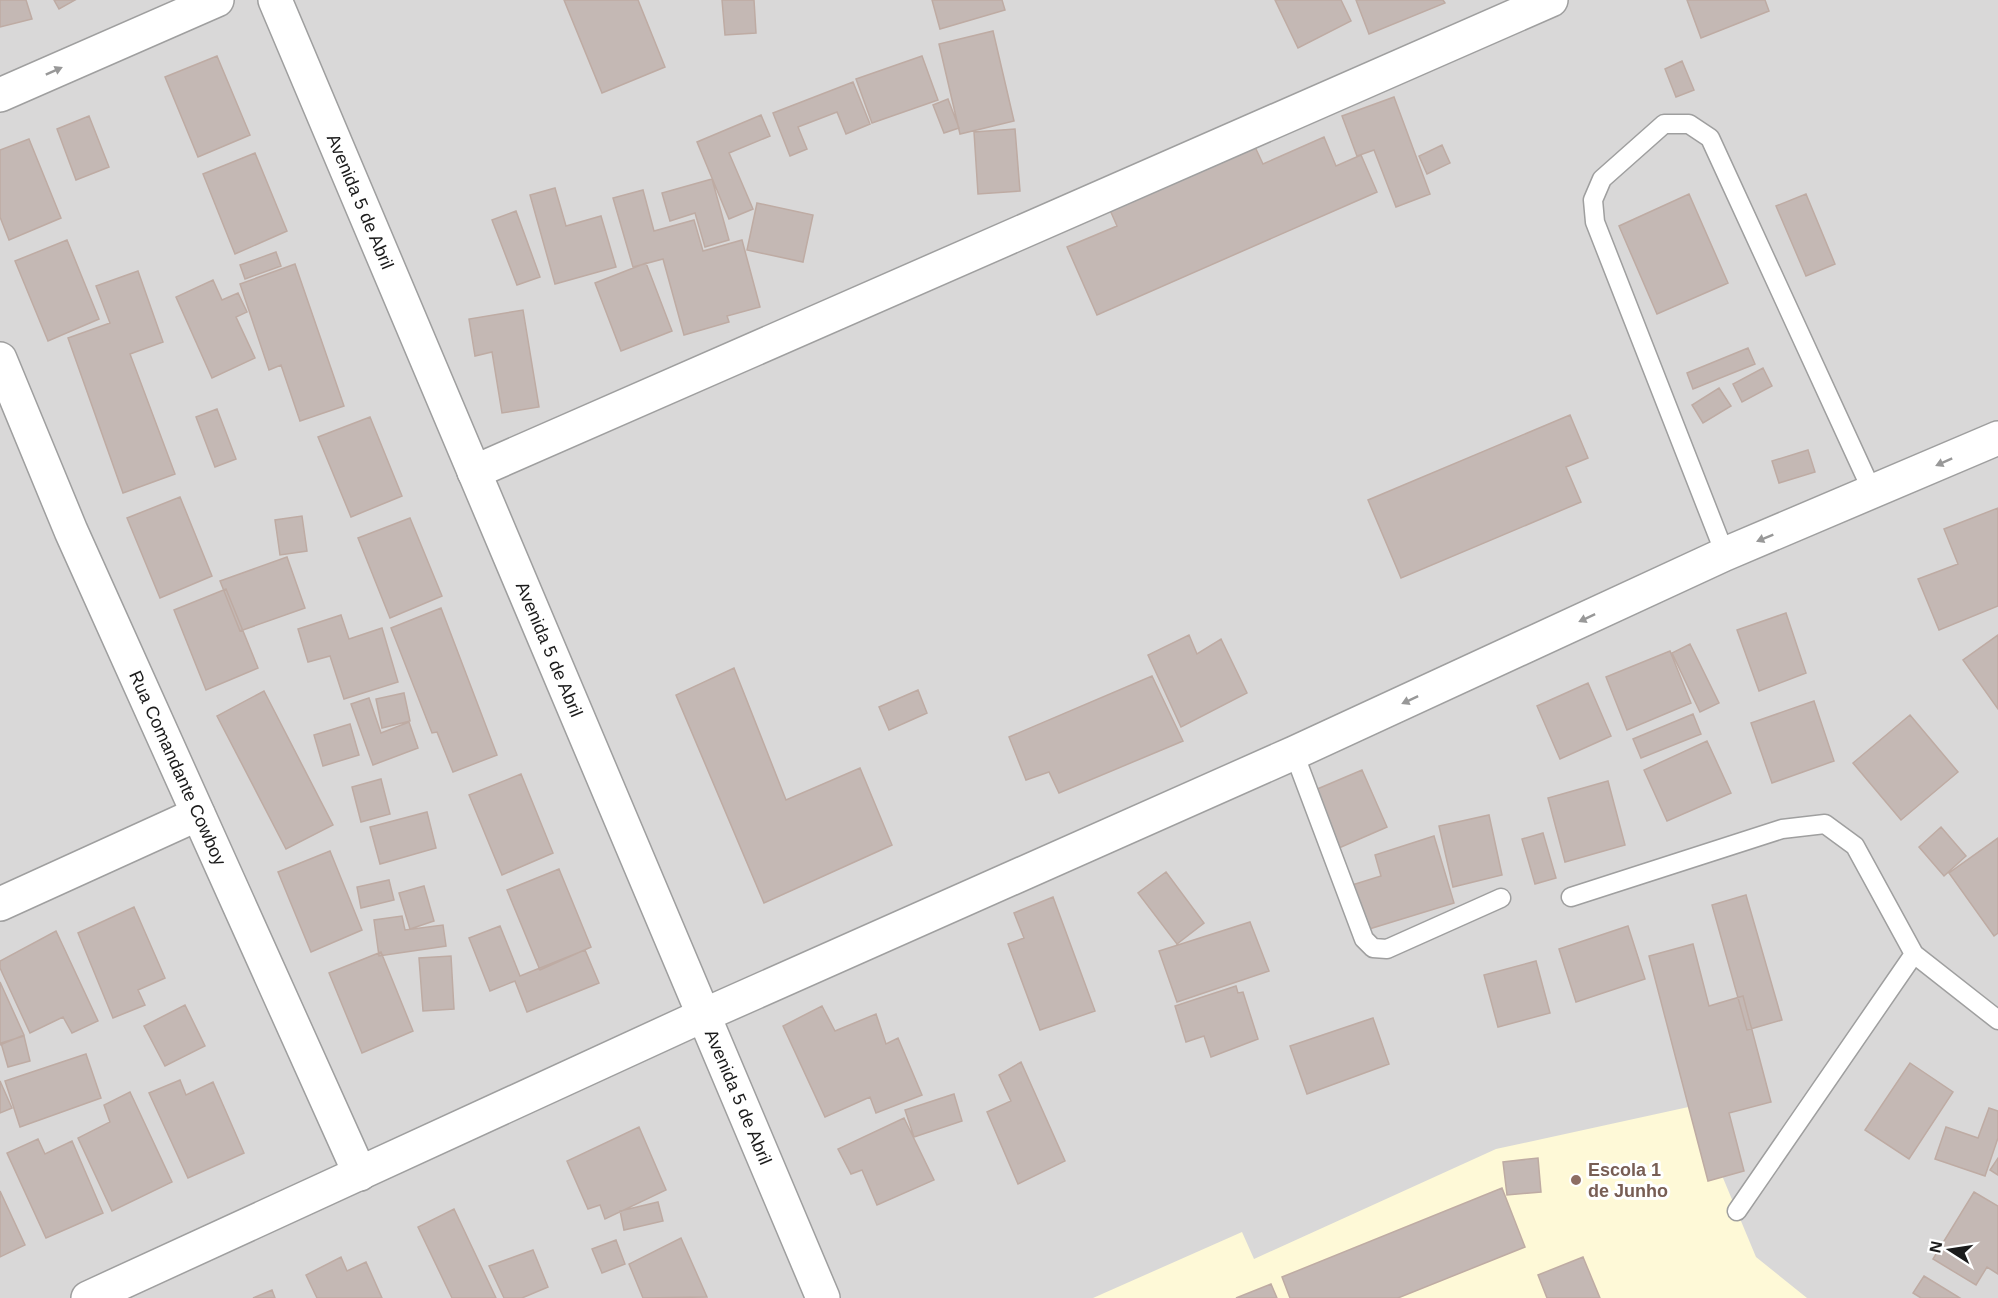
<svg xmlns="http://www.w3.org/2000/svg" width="1998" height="1298" viewBox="0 0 1998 1298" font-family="Arial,sans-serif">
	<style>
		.residential { fill: #d9d8d8 }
		.education { fill: #fef9d7 }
		.building { fill: #c4b8b4; stroke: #beaba3; stroke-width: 1.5 }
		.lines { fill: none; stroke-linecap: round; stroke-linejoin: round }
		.service-casing { stroke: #9f9f9f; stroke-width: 21 }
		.minor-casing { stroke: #9f9f9f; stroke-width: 36 }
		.service { stroke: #fff; stroke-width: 18 }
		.minor { stroke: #fff; stroke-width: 33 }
		.oneway { fill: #989898 }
		.education-dot { fill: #8d6e63; stroke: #fff; stroke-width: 2 }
		.labels { text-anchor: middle; stroke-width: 6; stroke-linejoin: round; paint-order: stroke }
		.street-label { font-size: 18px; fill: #1b1b1b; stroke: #fff }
		.education-label { font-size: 18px; font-weight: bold; fill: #785e54; stroke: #fff; text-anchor: start }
	</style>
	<rect width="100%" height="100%" fill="#ece7e0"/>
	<path class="residential" d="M0,0H1998V1298H0Z"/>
	<path class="education" d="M1693,1106L1756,1257L1807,1298H1093L1242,1232L1254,1259L1496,1149Z"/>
	<path class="building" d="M0,0H26L32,19L0,27Z
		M54,0H75L59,9Z
		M564,0H638L665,67L602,93Z
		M722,0H754L756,33L725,35Z
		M932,0H1002L1005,10L940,29Z
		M1275,0H1341L1351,21L1298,48Z
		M1356,0H1443L1445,3L1369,34Z
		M1687,0H1765L1769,11L1701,38Z
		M993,31L1014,121L960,134L939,44Z
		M217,56L250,135L198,157L165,77Z
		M922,56L938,100L872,123L856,79Z
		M1682,61L1694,90L1676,97L1665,69Z
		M853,82L870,124L846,134L837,112L798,127L807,149L790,156L773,113Z
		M1394,97L1430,194L1396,207L1374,150L1357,156L1342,116Z
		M948,99L959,128L944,133L933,105Z
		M761,115L770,136L729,153L753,209L729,219L697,142Z
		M89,116L109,167L76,180L57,129Z
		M1015,129L1020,191L978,194L974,132Z
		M1324,137L1336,166L1361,155L1377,192L1097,315L1067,247L1117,226L1110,210L1255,147L1263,164Z
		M29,139L61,218L9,240L0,217V150Z
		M1442,145L1450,163L1427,174L1419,156Z
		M255,153L287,231L235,254L203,174Z
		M712,179L729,240L705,247L695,213L670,221L662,193Z
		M555,188L566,226L601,216L616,267L555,284L530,195Z
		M643,190L654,231L694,220L703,251L742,240L760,307L727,316L729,322L684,335L663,259L633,267L613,198Z
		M1689,194L1728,283L1657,314L1619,226Z
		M1806,194L1835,264L1806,276L1776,206Z
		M757,203L813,215L803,262L747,250Z
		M516,211L540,277L517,285L492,220Z
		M67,240L99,319L48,341L15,261Z
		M276,252L281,266L245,279L240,265Z
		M646,263L672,331L621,351L595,283Z
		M295,264L344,406L300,421L281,365L269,370L240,284Z
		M138,271L163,342L130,354L175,474L123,493L68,338L110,323L96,286Z
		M213,280L222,300L238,293L247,312L236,317L255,358L212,378L176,297Z
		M523,310L539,407L502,413L492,352L475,356L469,319Z
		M1748,348L1755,364L1693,389L1687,373Z
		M1763,368L1772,386L1742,402L1733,384Z
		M1719,388L1731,406L1703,423L1692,405Z
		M217,409L236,459L215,467L196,417Z
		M1570,415L1588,458L1566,467L1581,502L1401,578L1368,500Z
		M370,417L402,496L351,517L318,437Z
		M1808,450L1815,472L1779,483L1772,461Z
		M180,497L212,576L160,598L127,518Z
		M1998,508V606L1939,630L1918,579L1958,564L1944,529Z
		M302,516L307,551L280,555L275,520Z
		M410,518L442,596L390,618L358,538Z
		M287,557L305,608L240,631L220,581Z
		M226,589L258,668L206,690L174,610Z
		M441,608L497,755L453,772L437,732L432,733L391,628Z
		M1786,613L1806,673L1759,691L1737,630Z
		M341,615L349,639L382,628L398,682L344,699L330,656L308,662L298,629Z
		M1189,635L1197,654L1221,639L1247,693L1181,727L1148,655Z
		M1998,635V709L1963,660Z
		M1690,644L1719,703L1700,712L1672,653Z
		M1670,651L1691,703L1627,730L1606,677Z
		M734,668L786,800L860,768L892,845L764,903L676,695Z
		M1152,676L1183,741L1059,793L1049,772L1026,780L1009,737Z
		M1588,683L1611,736L1560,759L1537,706Z
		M918,690L927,713L889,730L879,707Z
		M264,691L333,825L286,849L217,716Z
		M404,693L410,721L382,728L376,699Z
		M369,698L381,733L409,722L418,748L373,765L351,704Z
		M1814,701L1834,761L1772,783L1751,723Z
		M1693,714L1701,734L1641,758L1633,739Z
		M1910,715L1958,772L1901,820L1853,763Z
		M350,724L359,755L323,766L314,735Z
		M1707,741L1731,793L1667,821L1644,770Z
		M1362,770L1387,827L1339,848L1315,790Z
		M521,774L553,853L502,875L469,795Z
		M381,779L390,814L361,822L352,787Z
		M1608,781L1625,845L1565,862L1548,798Z
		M427,812L436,848L380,864L370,827Z
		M1489,815L1502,875L1453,887L1439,826Z
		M1941,827L1966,856L1944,876L1919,847Z
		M1543,833L1556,878L1535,884L1522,839Z
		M1434,836L1454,903L1366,930L1352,885L1381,876L1375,855Z
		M1998,838V933L1994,936L1949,873Z
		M330,851L362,930L311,952L278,872Z
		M559,869L591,947L540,970L507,890Z
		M1166,872L1204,923L1177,944L1138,893Z
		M389,880L394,900L361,908L357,887Z
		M424,886L434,921L410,929L399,893Z
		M1746,895L1782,1020L1747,1030L1712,905Z
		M1053,897L1095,1011L1040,1030L1008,944L1024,938L1014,913Z
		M134,907L165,978L138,990L145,1005L113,1018L78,933Z
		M402,916L405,930L443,925L446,946L379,956L374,920Z
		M1250,922L1269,971L1177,1002L1159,951Z
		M500,926L520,976L585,950L599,983L527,1012L515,981L490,991L469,938Z
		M1628,926L1645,979L1576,1002L1559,949Z
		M56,931L98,1021L72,1033L63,1017L30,1033L0,968V961Z
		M1693,944L1709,1006L1743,996L1771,1102L1729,1113L1744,1171L1708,1181L1649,956Z
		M381,952L413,1031L362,1053L329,973Z
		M451,956L454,1009L423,1011L419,958Z
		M1536,961L1550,1013L1498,1027L1484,975Z
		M0,982L24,1035L0,1045Z
		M1236,986L1238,993L1243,992L1258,1039L1211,1057L1204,1036L1186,1042L1175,1006Z
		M185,1005L205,1046L165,1066L144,1026Z
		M822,1006L835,1031L876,1014L886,1044L898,1038L922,1095L876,1113L870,1097L825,1117L783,1026Z
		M1373,1018L1389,1064L1307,1094L1290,1046Z
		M24,1036L30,1061L8,1067L1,1043Z
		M86,1054L101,1098L20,1127L5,1081Z
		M1021,1062L1065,1161L1018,1184L987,1112L1011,1101L999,1075Z
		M1910,1063L1953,1092L1909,1159L1865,1130Z
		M180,1080L186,1095L213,1082L244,1153L188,1178L149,1093Z
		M0,1081L12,1108L0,1113Z
		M130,1092L172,1182L112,1211L78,1138L110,1122L104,1105Z
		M954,1094L962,1121L914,1137L905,1110Z
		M1989,1108L1998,1111V1138L1985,1176L1935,1159L1946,1127L1978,1138Z
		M904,1118L934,1180L877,1205L862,1170L851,1174L838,1149Z
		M639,1127L666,1190L605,1219L600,1205L588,1209L567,1161Z
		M38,1139L45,1154L72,1141L103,1213L46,1238L7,1153Z
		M1538,1158L1541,1192L1507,1195L1503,1162Z
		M1998,1158V1175L1990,1170Z
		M1502,1188L1525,1247L1398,1298H1290L1282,1277Z
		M0,1191L25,1245L0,1257Z
		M1974,1192L1998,1206V1274L1987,1267L1976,1285L1933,1259Z
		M658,1202L663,1221L624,1230L620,1211Z
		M454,1209L496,1298H452L418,1227Z
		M681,1238L707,1297L643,1298L629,1264Z
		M616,1240L625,1264L602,1273L592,1249Z
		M533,1250L548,1287L522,1298H504L489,1266Z
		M341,1257L347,1271L366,1262L382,1298H317L306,1275Z
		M1583,1257L1600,1298H1547L1538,1275Z
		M1924,1276L1960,1298H1921L1913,1293Z
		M1271,1284L1277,1298H1236Z
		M272,1290L275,1298H253Z"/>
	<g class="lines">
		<defs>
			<path id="service" d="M1725,554L1595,222L1593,200L1602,179L1664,124H1689L1710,138L1873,493
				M1294,753L1364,939L1373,948L1387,949L1501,898
				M1571,897L1782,829L1825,824L1855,846L1914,954L1998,1020
				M1737,1211L1914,954"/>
			<g id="minor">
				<path id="s1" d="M275,0L823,1298"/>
				<path d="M0,95L217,0"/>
				<path id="s2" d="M0,359L71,531L360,1174"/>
				<path d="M474,472L1551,0"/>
				<path d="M0,904L198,814"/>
				<path d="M88,1298L704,1015L1294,753L1725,554L1998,438"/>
			</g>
		</defs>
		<use href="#service" class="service-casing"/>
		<use href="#minor" class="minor-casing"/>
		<use href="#service" class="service"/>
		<use href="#minor" class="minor"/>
	</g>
	<defs><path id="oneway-solid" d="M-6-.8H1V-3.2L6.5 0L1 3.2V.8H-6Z" transform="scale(1.5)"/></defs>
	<g class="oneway">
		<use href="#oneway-solid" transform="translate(54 71) rotate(-24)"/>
		<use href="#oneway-solid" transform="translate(1944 462) rotate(156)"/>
		<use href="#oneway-solid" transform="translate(1765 538) rotate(158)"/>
		<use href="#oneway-solid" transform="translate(1587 618) rotate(155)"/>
		<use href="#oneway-solid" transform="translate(1410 700) rotate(155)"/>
	</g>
	<circle class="education-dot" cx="1576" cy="1180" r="6"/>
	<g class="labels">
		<g class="street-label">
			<text dy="6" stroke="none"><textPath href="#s1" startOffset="219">Avenida 5 de Abril</textPath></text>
			<text dy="6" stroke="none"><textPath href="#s1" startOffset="705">Avenida 5 de Abril</textPath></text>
			<text dy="6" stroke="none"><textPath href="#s2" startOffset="446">Rua Comandante Cowboy</textPath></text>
			<text dy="6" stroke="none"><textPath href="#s1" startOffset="1191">Avenida 5 de Abril</textPath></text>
		</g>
		<g class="education-label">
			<text x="1588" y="1176">Escola 1<tspan x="1588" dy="21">de Junho</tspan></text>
		</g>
	</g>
	<g transform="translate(1950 1250) rotate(282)" stroke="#ffffff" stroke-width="4.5" paint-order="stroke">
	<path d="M0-4.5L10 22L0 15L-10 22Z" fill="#1b1b1b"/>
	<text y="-9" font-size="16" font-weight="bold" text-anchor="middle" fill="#1b1b1b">N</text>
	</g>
</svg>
